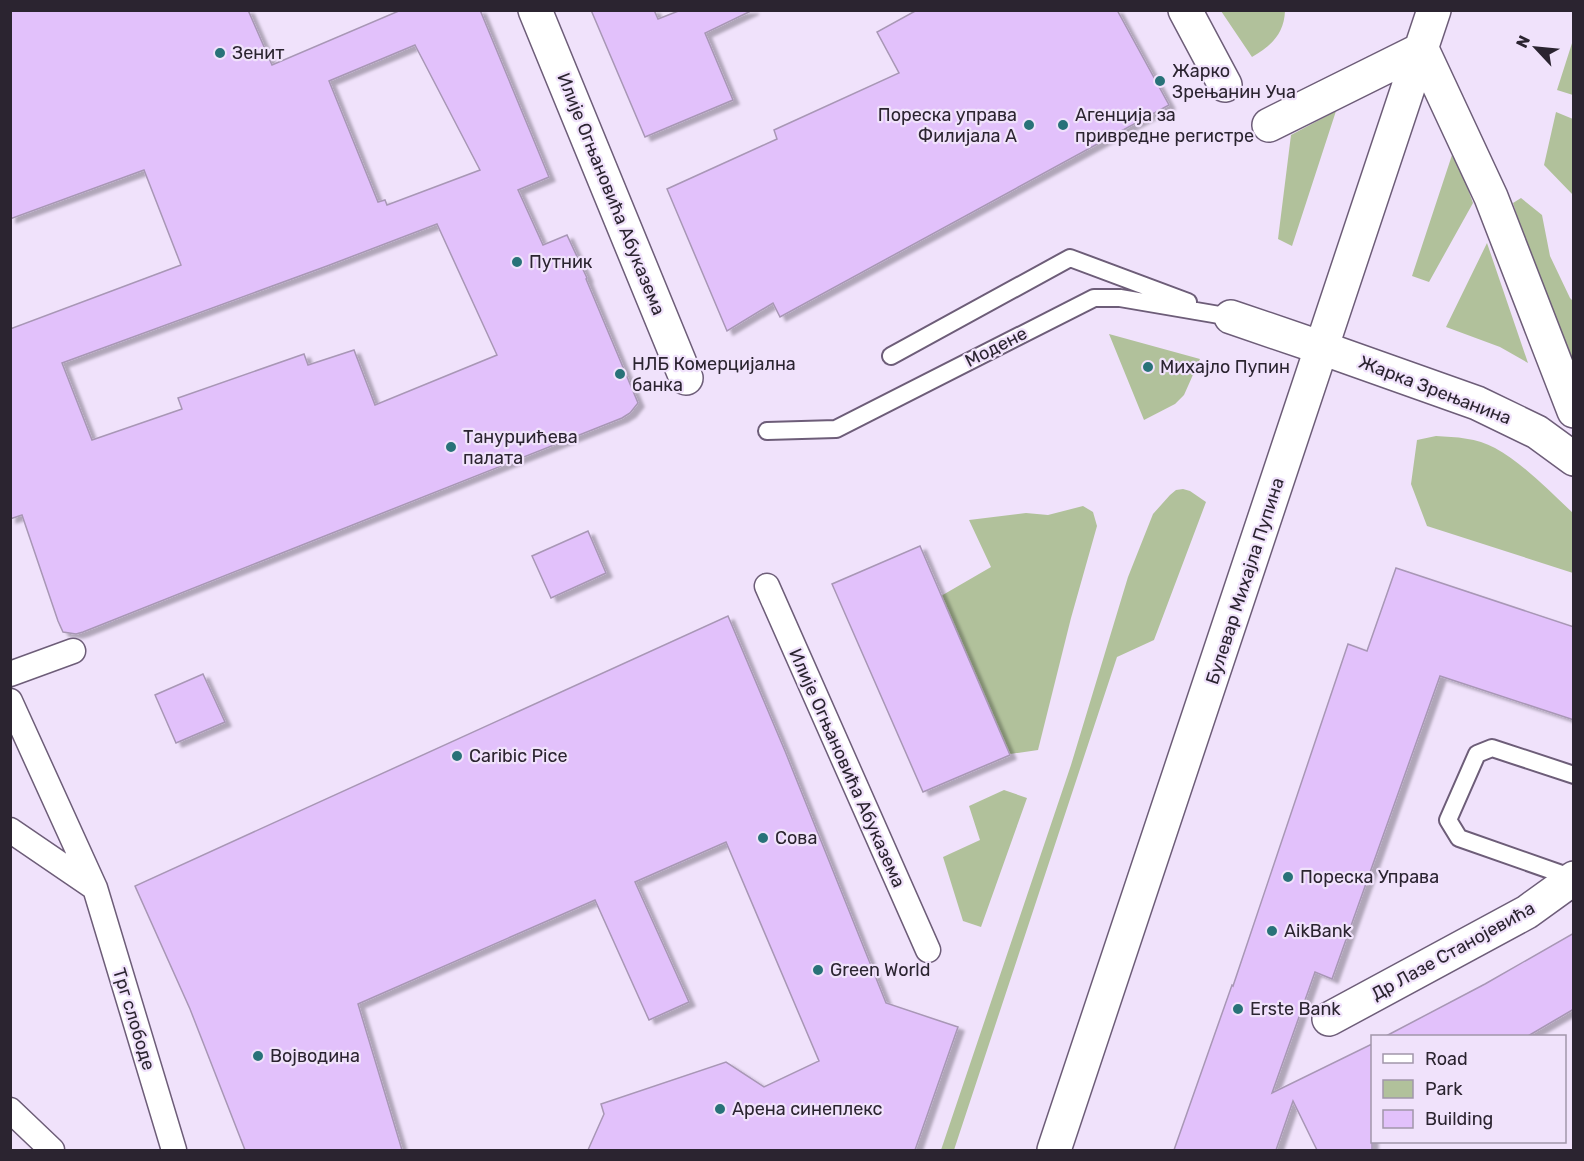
<svg xmlns="http://www.w3.org/2000/svg" width="1584" height="1161" viewBox="0 0 1584 1161" font-family="Rubik,sans-serif">
	<style>
		.green { fill: #b1c19b }
		.building { fill: #e2c1fb; stroke: #a897b5; stroke-width: 1.5; fill-rule: evenodd; filter: url(#shadow) }
		.lines { fill: none; stroke-linecap: round; stroke-linejoin: round }
		.service-casing { stroke: #6d5d78; stroke-width: 20 }
		.pedestrian-casing { stroke: #6d5d78; stroke-width: 27 }
		.minor-casing { stroke: #6d5d78; stroke-width: 36 }
		.tertiary-casing { stroke: #6d5d78; stroke-width: 36 }
		.secondary-casing { stroke: #6d5d78; stroke-width: 36 }
		.service { stroke: #fff; stroke-width: 16 }
		.pedestrian { stroke: #fff; stroke-width: 24 }
		.minor { stroke: #fff; stroke-width: 33 }
		.tertiary { stroke: #fff; stroke-width: 33 }
		.secondary { stroke: #fff; stroke-width: 33 }
		.poi-dot { fill: #287278; stroke: #f0e2fb; stroke-width: 2 }
		.labels { text-anchor: middle; stroke-width: 4.5; stroke-linejoin: round; paint-order: stroke }
		.poi-label { font-size: 18px; fill: #2b2430; stroke: #f0e2fb; text-anchor: start }
		.street-label { font-size: 18px; fill: #2b2430; stroke: #f0e2fb }
	</style>
	<defs>
		<filter id="shadow"><feDropShadow dx="6" dy="4" stdDeviation="1.5" flood-color="#0004"/></filter>
	</defs>
	<rect width="100%" height="100%" fill="#f0e2fb"/>
	<path class="green" d="M1221,11H1285C1284,34 1271,46 1252,57Z
		M1573,40L1574,95H1573L1557,90Z
		M1336,111L1292,246L1278,239L1291,135Z
		M1556,112L1573,119V195L1544,165Z
		M1452,155L1456,156L1473,203L1429,282L1412,276Z
		M1521,198L1542,215L1550,256L1570,298L1573,301V372L1557,342L1513,203Z
		M1487,243L1528,363L1500,347L1446,327Z
		M1109,334L1200,359L1184,395L1175,404L1144,420Z
		M1436,436C1456,437 1477,438 1495,448C1524,464 1549,491 1573,513V573L1427,526L1411,484L1417,440Z
		M1183,489L1190,491L1206,502L1154,640L1117,657L954,1150H941L1071,765L1128,577L1153,514L1170,495L1176,490Z
		M1083,506L1093,512L1097,526L1071,618L1038,750L1010,754L941,596L991,567L969,520L1026,513L1048,515Z
		M1004,790L1027,798L981,927L963,921L943,857L980,840L969,806Z"/>
	<path class="building" d="M10,10H248L272,65L401,10H480L549,177L518,190L543,245L567,235L587,278L586,279L638,403L630,413L622,418L83,632L76,634L63,632L58,621L22,515L10,519V329L181,265L144,170L10,219ZM415,45L480,170L387,205L385,200L378,202L329,81ZM437,224L497,355L375,405L354,350L308,365L304,354L178,398L182,409L92,440L62,363L327,266Z
		M591,10H654L658,19L681,10H753L705,33L733,100L645,137Z
		M917,10H1117L1169,105L780,317L773,303L727,331L667,189L777,139L774,130L899,73L877,32Z
		M588,531L606,573L551,598L532,556Z
		M920,546L1010,755L923,792L832,584Z
		M1396,568L1574,627V720L1440,676L1332,979L1315,972L1272,1093L1372,1044V1150H1317L1293,1101L1276,1150H1174L1232,985L1233,986L1348,644L1367,651Z
		M728,616L785,751L886,1003L958,1027L915,1150H588L604,1114L601,1104L726,1062L764,1087L819,1061L726,842L635,882L689,1002L649,1020L595,900L358,1004L402,1150H245L190,1009L135,886Z
		M203,674L225,722L176,743L155,695Z
		M1574,933V1009L1528,1036H1386L1485,984Z"/>
	<g class="lines">
		<defs>
			<path id="service" d="M891,356L1070,258L1188,302
				M767,431L836,429L1094,298H1120L1231,317
				M1573,878L1459,838L1448,820L1477,754L1492,748L1574,775"/>
			<path id="pedestrian" d="M767,586L928,950
				M10,674L73,651
				M10,701L95,888L174,1150
				M10,830L95,888
				M10,1110L52,1150"/>
			<path id="minor" d="M535,10L686,378
				M1185,10L1225,85
				M1231,317L1322,348
				M1329,1019L1527,912L1574,878"/>
			<path id="tertiary" d="M1322,348L1477,403L1537,432L1574,459"/>
			<path id="secondary" d="M1422,49L1491,197L1574,411
				M1269,125L1422,49
				M1054,1150L1434,10"/>
		</defs>
		<use href="#service" class="service-casing"/>
		<use href="#pedestrian" class="pedestrian-casing"/>
		<use href="#minor" class="minor-casing"/>
		<use href="#tertiary" class="tertiary-casing"/>
		<use href="#secondary" class="secondary-casing"/>
		<use href="#service" class="service"/>
		<use href="#pedestrian" class="pedestrian"/>
		<use href="#minor" class="minor"/>
		<use href="#tertiary" class="tertiary"/>
		<use href="#secondary" class="secondary"/>
	</g>
	<g class="poi-dot">
		<circle cx="220" cy="53" r="6"/>
		<circle cx="1160" cy="81" r="6"/>
		<circle cx="1029" cy="125" r="6"/>
		<circle cx="1063" cy="125" r="6"/>
		<circle cx="517" cy="262" r="6"/>
		<circle cx="1148" cy="367" r="6"/>
		<circle cx="620" cy="374" r="6"/>
		<circle cx="451" cy="447" r="6"/>
		<circle cx="457" cy="756" r="6"/>
		<circle cx="763" cy="838" r="6"/>
		<circle cx="1288" cy="877" r="6"/>
		<circle cx="1272" cy="931" r="6"/>
		<circle cx="818" cy="970" r="6"/>
		<circle cx="1238" cy="1009" r="6"/>
		<circle cx="258" cy="1056" r="6"/>
		<circle cx="720" cy="1109" r="6"/>
	</g>
	<g class="labels">
		<g class="poi-label">
			<text x="232" y="59">Зенит</text>
			<text x="1172" y="77">Жарко<tspan x="1172" dy="21">Зрењанин Уча</tspan></text>
			<text x="1017" y="121" text-anchor="end">Пореска управа<tspan x="1017" dy="21">Филијала А</tspan></text>
			<text x="1075" y="121">Агенција за<tspan x="1075" dy="21">привредне регистре</tspan></text>
			<text x="529" y="268">Путник</text>
			<text x="632" y="370">НЛБ Комерцијална<tspan x="632" dy="21">банка</tspan></text>
			<text x="1160" y="373">Михајло Пупин</text>
			<text x="463" y="443">Танурџићева<tspan x="463" dy="21">палата</tspan></text>
			<text x="469" y="762">Caribic Pice</text>
			<text x="775" y="844">Сова</text>
			<text x="1300" y="883">Пореска Управа</text>
			<text x="1284" y="937">AikBank</text>
			<text x="830" y="976">Green World</text>
			<text x="1250" y="1015">Erste Bank</text>
			<text x="270" y="1062">Војводина</text>
			<text x="732" y="1115">Арена синеплекс</text>
		</g>
		<g class="street-label">
			<text transform="translate(611 194) rotate(68)" y="6">Илије Огњановића Абуказема</text>
			<text transform="translate(996 347) rotate(-27)" y="6">Модене</text>
			<text transform="translate(1435 390) rotate(21)" y="6">Жарка Зрењанина</text>
			<text transform="translate(1245 581) rotate(-72)" y="6">Булевар Михајла Пупина</text>
			<text transform="translate(847 768) rotate(66)" y="6">Илије Огњановића Абуказема</text>
			<text transform="translate(1453 951) rotate(-29)" y="6">Др Лазе Станојевића</text>
			<text transform="translate(134 1019) rotate(73)" y="6">Трг слободе</text>
		</g>
	</g>
	<rect width="1584" height="1161" fill="none" stroke="#2b2430" stroke-width="24"/>
	<rect x="1371" y="1035" width="195" height="108" fill="#f0e2fb" stroke="#a196aa" stroke-width="1.5"/>
	<rect x="1383" y="1054" width="30" height="9" fill="#ffffff" stroke="#a196aa" stroke-width="1.5"/>
	<text x="1425" y="1065" font-size="18" fill="#2b2430">Road</text>
	<rect x="1383" y="1080" width="30" height="18" fill="#b1c19b" stroke="#a196aa" stroke-width="1.5"/>
	<text x="1425" y="1095" font-size="18" fill="#2b2430">Park</text>
	<rect x="1383" y="1110" width="30" height="18" fill="#e2c1fb" stroke="#a196aa" stroke-width="1.5"/>
	<text x="1425" y="1125" font-size="18" fill="#2b2430">Building</text>
	<g transform="translate(1536 48) rotate(296)" stroke="#f0e2fb" stroke-width="4.5" paint-order="stroke">
	<path d="M0-4.5L10 22L0 15L-10 22Z" fill="#2b2430"/>
	<text y="-9" font-size="16" font-weight="bold" text-anchor="middle" fill="#2b2430">N</text>
	</g>
</svg>
